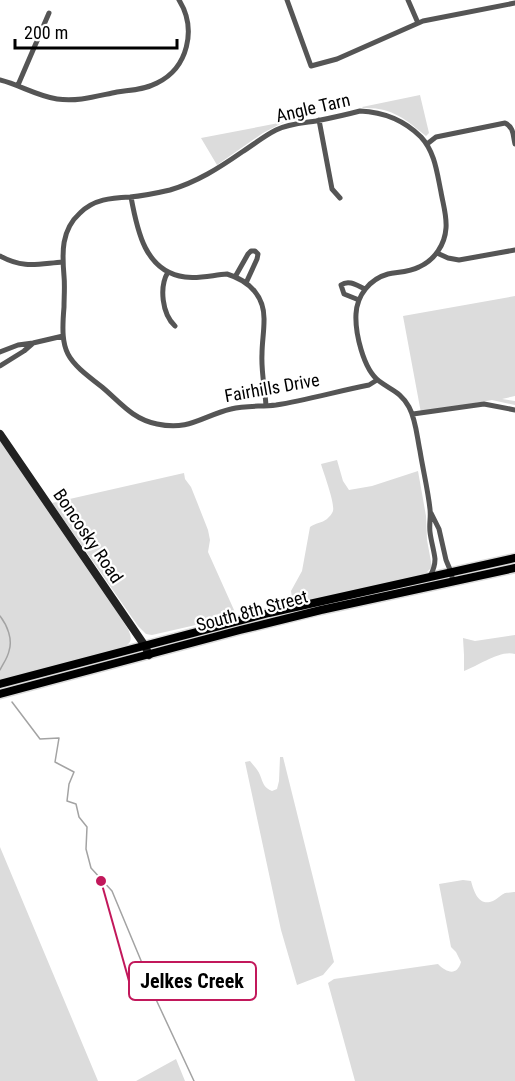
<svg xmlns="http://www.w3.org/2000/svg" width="515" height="1081" viewBox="0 0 515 1081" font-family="'Roboto Condensed',sans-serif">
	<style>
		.green { fill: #dcdcdc }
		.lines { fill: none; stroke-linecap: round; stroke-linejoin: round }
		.stream { stroke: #a3a3a3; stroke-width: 1.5 }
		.primary-casing { stroke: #dbdbdb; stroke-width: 11 }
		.street { stroke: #555; stroke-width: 5 }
		.secondary { stroke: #222; stroke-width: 8 }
		.primary { stroke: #000; stroke-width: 8 }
		.labels { text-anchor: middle; stroke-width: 4.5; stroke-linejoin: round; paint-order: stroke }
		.street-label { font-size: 18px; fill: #000; stroke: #fff }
		.leader { fill: none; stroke: #c2185b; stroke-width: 2 }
		.callout-dot { fill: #c2185b; stroke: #fff; stroke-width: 2 }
		.callout { fill: #fff; stroke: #c2185b; stroke-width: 2 }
		.callout-label { font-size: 20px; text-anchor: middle; font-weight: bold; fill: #000 }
	</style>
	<rect width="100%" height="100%" fill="#fff"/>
	<path class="green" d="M420,95L429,133L426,136C405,119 392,107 363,108L362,107Z
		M284,122L263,133L217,165L201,138Z
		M515,296V396L502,399L515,401V405L492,400L421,413L403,316Z
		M0,439L87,565L128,629C131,636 133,641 126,646L0,679Z
		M337,460L343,481L349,490L372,486L418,471L426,516L427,540L432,567L425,574L293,603L291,591L302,571L310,527C315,523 322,523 327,519C329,517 332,514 333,511C335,503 324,474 321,464Z
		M184,473L185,479L191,487L197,502L208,530L210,540L208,552L234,610L235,616L152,635L146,634L138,626L52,503Z
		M515,635V654C499,650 479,666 464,671V655L463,638L475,641Z
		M280,757H283L334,962L323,975L297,985L281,930L245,762L250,761C254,766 258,770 260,775C263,783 264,788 272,791L277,789L279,781Z
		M0,847L98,1081H0Z
		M463,880L471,881C474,892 479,907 493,901C497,899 501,895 505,893C506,893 514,892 515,892V1081H355L328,983L334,979L438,964C447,973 457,976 461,962L456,952L451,947L439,884Z
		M176,1059L185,1081H135H136Z"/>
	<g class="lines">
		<path class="stream" d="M0,616C7,625 13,639 9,651C8,657 3,664 0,670
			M12,702L40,739L59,738L55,762L74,772L69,784L67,801L76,804L79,817L87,827L86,849L91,868L112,891L142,963L153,993L194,1081"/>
		<defs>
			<path id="primary" d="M0,684L269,613L515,558
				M0,694L240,630L321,610L515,568"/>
		</defs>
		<use href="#primary" class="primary-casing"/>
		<path class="street" d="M287,0L311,66L337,59L423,21L515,3
			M408,0L418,23
			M0,80C20,85 37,96 57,99C78,102 97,96 117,92C130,90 144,90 157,83C188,68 197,29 179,0
			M18,85L49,13
			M319,120L332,189L340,198
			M427,144L436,137L505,123C514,127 513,136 515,144
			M131,197C137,230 145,272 185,277C199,279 213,275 227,274C250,281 265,297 264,321C264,332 262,343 262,354C261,372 265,388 266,406
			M437,253L448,258L459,260L515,250
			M0,256C24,269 37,264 63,262
			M168,272C159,287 162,314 175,326
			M235,277L248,254L251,251H255L258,254L257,259L246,283
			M359,300L344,294L341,285C349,279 358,286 365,289
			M0,352L18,345L33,343L63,336
			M0,366L24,351L32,344
			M377,380L369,385C338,391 307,400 276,405C261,407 246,405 231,409C202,416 190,431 157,424C132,419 120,402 102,387C66,359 60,354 64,307C64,297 65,286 64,276C62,253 61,230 80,213C94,199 111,198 130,197C143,196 157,193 170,190C197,182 219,168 242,152C253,145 264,136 276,130C288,124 303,123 316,121C331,118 345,115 360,111C384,112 404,120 421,137C435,152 437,173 441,192C443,204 447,216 446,228C445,244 435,260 419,267C410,272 398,272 388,274C370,279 357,295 356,314C355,332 363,369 379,381C391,390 401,392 409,407C416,420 417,437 420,451C423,470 428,490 430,509C431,517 429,524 430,532C431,541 434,550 435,559C435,565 433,571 430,576
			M413,414L484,404L515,410
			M431,513L439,529L446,560L451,572L453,582"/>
		<path class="secondary" d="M0,434L145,646L149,655"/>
		<use href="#primary" class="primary"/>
	</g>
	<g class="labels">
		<g class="street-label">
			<text transform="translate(313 108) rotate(-13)" y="6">Angle Tarn</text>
			<text transform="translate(272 388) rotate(-10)" y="6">Fairhills Drive</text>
			<text transform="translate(88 536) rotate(56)" y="6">Boncosky Road</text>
			<text transform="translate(252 611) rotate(-15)" y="6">South 8th Street</text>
		</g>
	</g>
	<path class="leader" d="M101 881L129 981"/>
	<circle class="callout-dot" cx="101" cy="881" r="6"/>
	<rect class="callout" x="129" y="962" width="127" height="38" rx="6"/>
	<g class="callout-label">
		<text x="192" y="988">Jelkes Creek</text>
	</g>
	<path d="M15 39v9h162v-9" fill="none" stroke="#000000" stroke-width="3"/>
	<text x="24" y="39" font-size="18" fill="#000000" stroke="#ffffff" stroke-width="4.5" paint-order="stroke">200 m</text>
</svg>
